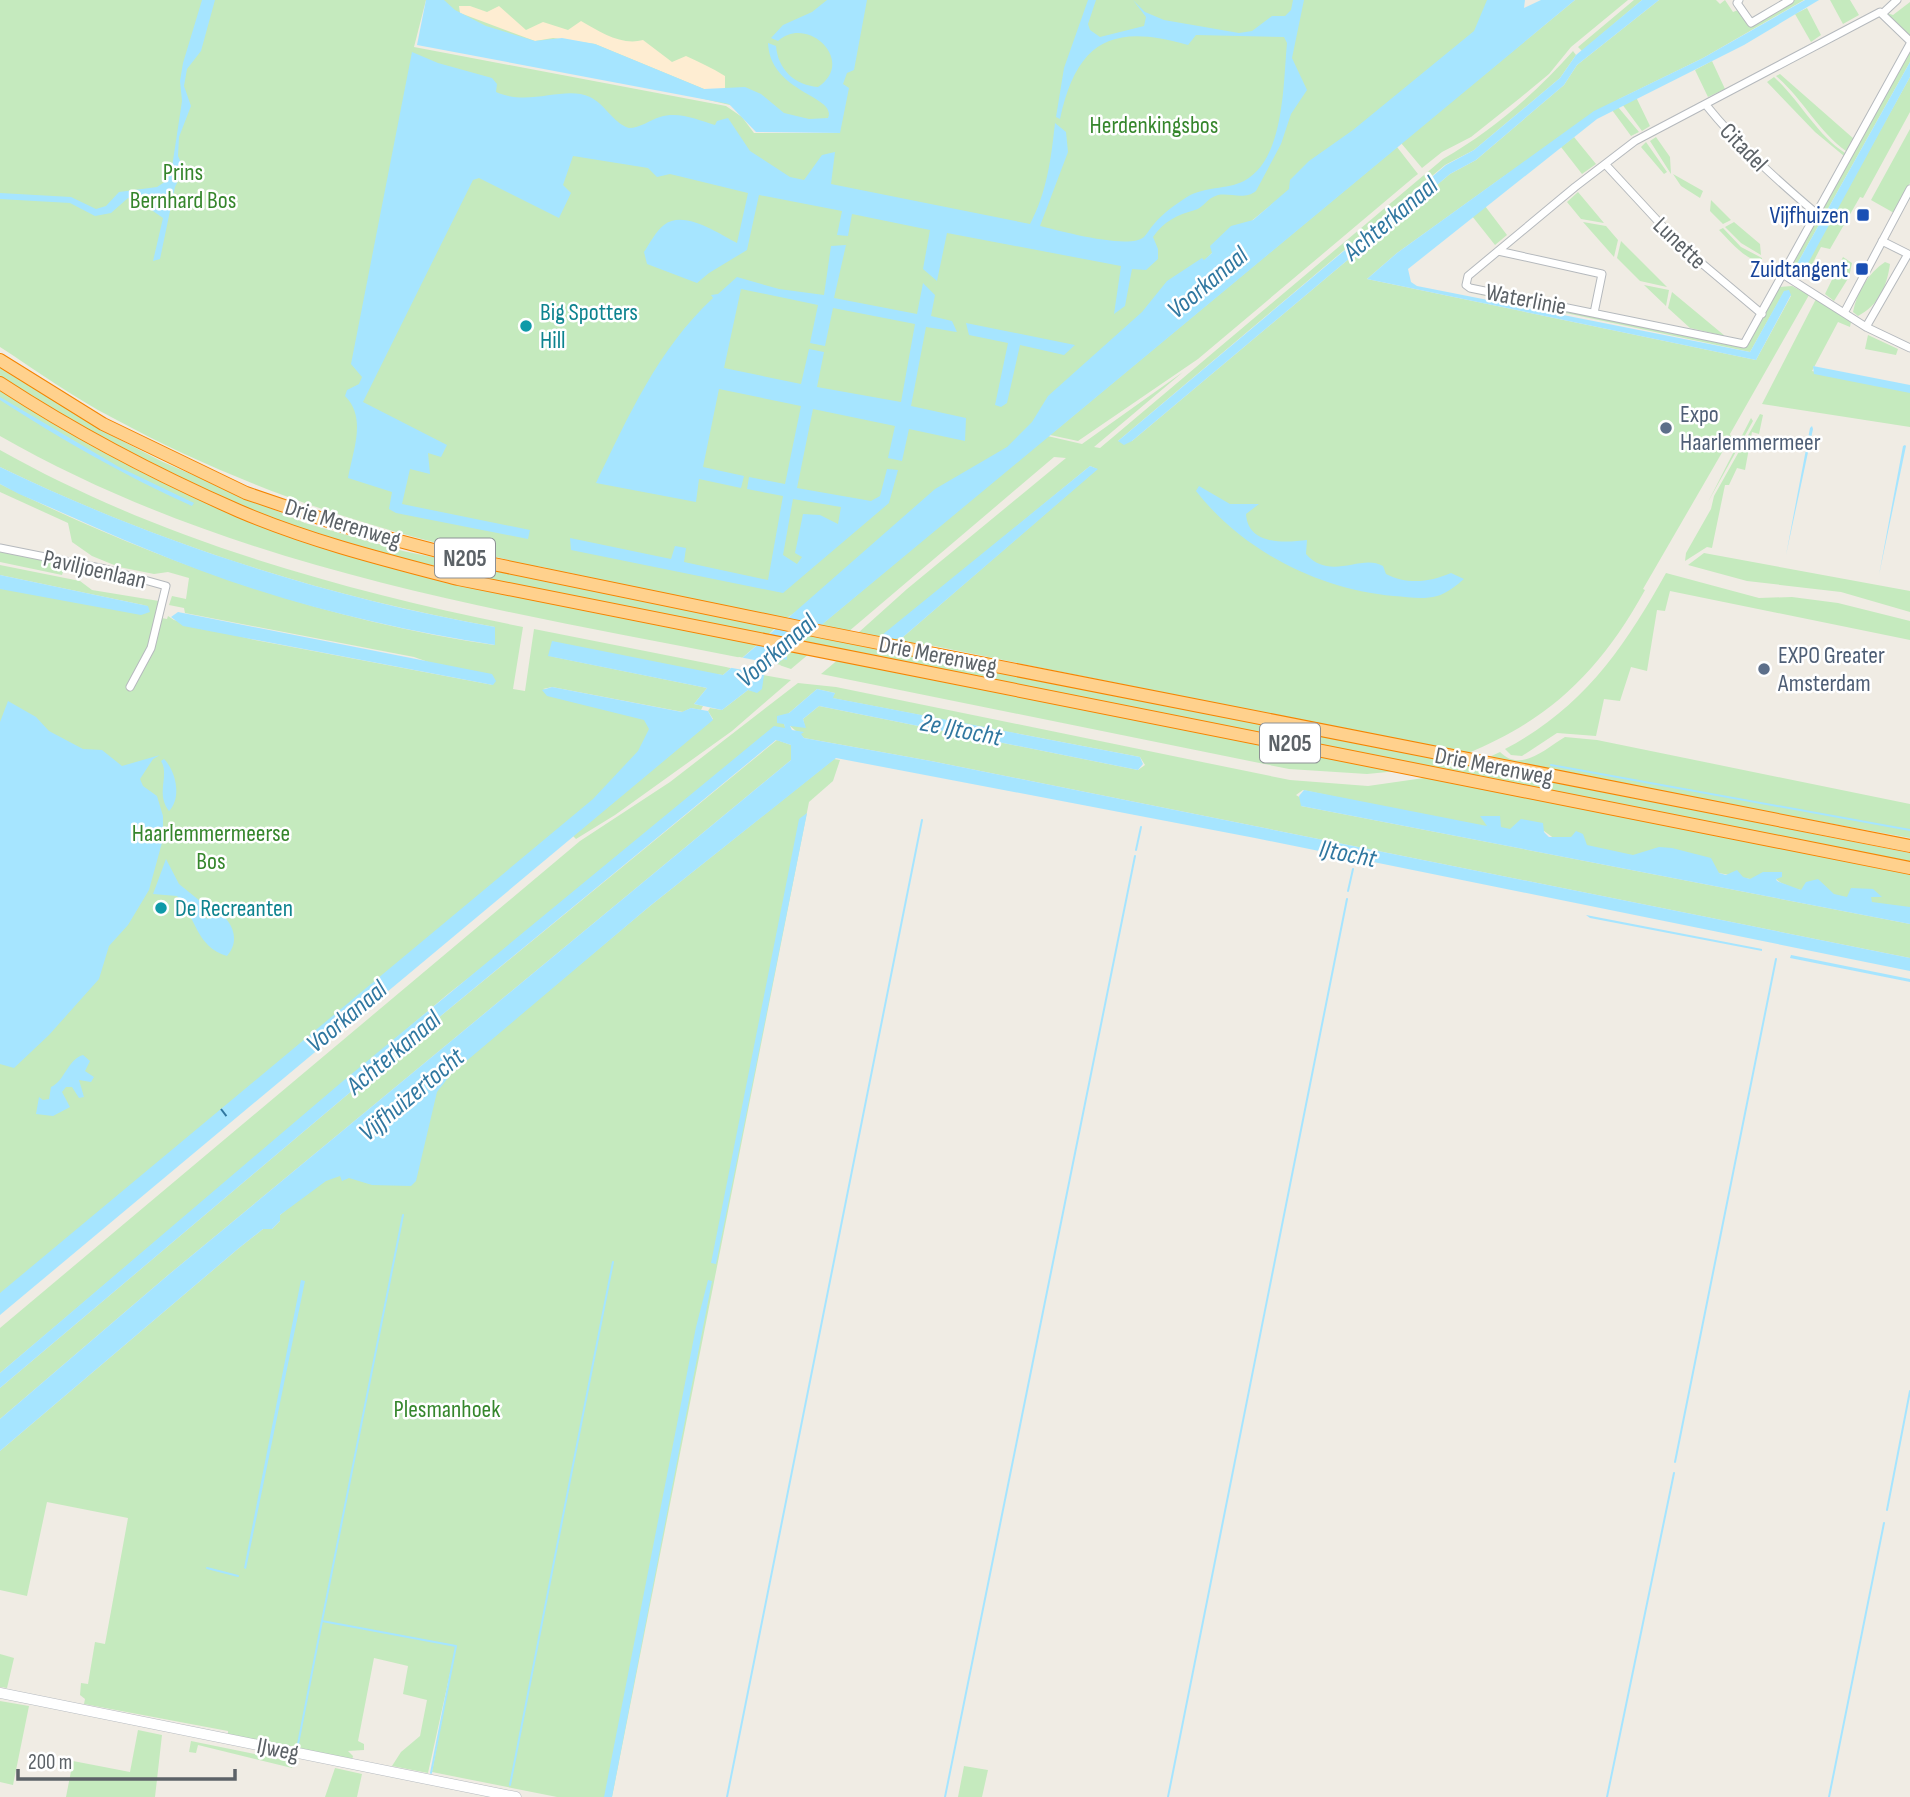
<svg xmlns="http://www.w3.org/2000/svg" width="1910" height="1797" viewBox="0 0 1910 1797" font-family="'Sofia Sans Condensed',sans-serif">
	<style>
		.green { fill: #c5eabe; fill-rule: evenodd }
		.sand { fill: #feedd2 }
		.water { fill: #a6e5ff; fill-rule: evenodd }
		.pier { fill: #f0ece4 }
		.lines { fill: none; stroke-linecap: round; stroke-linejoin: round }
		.stream { stroke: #a6e5ff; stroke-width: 2 }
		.ferry { stroke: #3077a0; stroke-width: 2; stroke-dasharray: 9 7; stroke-linecap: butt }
		.street-casing { stroke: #b5b9bd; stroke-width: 9 }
		.secondary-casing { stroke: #b6bbc0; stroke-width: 11 }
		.highway-casing { stroke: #f58400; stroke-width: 14 }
		.street { stroke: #fff; stroke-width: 7 }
		.secondary { stroke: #fff; stroke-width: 10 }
		.highway { stroke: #ffd18d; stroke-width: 12 }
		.transit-dot { fill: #1a4fb4; stroke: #fff; stroke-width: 2.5 }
		.culture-dot { fill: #0f9aa8; stroke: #fff; stroke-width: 2.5 }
		.service-dot { fill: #5c6f8a; stroke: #fff; stroke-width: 2.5 }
		.labels { text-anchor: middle; stroke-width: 5; stroke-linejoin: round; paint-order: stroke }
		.shield { fill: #fff; stroke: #8d9195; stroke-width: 2 }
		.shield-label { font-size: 23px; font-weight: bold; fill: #5c6267 }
		.park-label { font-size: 24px; fill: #35862c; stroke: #fff }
		.street-label { font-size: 24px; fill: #5c6267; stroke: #fff }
		.transit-label { font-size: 24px; fill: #164399; stroke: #fff; text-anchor: end }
		.culture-label { font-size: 24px; fill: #0d838f; stroke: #fff; text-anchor: start }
		.service-label { font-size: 24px; fill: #4e5e75; stroke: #fff; text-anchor: start }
		.water-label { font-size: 26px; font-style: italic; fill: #3077a0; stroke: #fff }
	</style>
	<rect width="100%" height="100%" fill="#f0ece4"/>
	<path class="green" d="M0,0H426L414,47L726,106L742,117L754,133H838L840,107L820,126L423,33L428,0H1524L1212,253L1026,431L1082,444L1183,372L1094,447L1100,448L1443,159C1492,131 1536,93 1573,51L1576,55L1560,78L1474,150L1445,165L1118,441H1132L1450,174L1476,160L1564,85L1577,65L1659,0H1716L1720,4L1725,0L1733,12L1738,10L1749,25L1792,0H1804L1703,58L1619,99L1500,179L1397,253L1367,279L1756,360L1791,296L1784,292L1750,352L1466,292L1746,347L1779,287L1792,286L1809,295L1730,434L1731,437L1643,589L1645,590C1599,673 1549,720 1466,754L929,645L904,646L858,633L907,589L1066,458L1054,457L848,632L820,626L1030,450L784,620L565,572L560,576L546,573L547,568L536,566L534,570L509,564V560C370,530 238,486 113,418C74,398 37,371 0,347ZM1090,466L1097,469L903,637L883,636Z
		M1575,0H1628L1571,47L1549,74L1520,98L1471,137L1442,152L1422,168L1401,143Z
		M1634,0H1642L1582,51L1578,47Z
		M1830,0H1850L1859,15L1843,24Z
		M1910,2V37L1887,13L1893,15Z
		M1807,8L1821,35L1811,42L1795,14Z
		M1910,51V62L1797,264L1803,269L1910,77V112L1863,198L1860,197L1830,249L1821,247L1804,280L1797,275L1793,264Z
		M1712,61L1725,89L1708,97L1695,70Z
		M1780,74L1854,139L1846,151C1818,131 1803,99 1776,76Z
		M1774,77C1800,101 1817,135 1845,153L1844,156L1815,132L1767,82Z
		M1636,97L1650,126L1642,131L1622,104Z
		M1618,107L1639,132L1631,136L1612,110Z
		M1910,129V183L1894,213L1871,200Z
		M1574,137L1596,164L1582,174L1561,147Z
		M1656,137L1670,157L1671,174L1650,141Z
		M1646,142L1667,172L1664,174L1641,147Z
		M1397,147L1418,174L1414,177L1198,359L1078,441L1050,435Z
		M1673,174L1703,191L1700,198L1681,186Z
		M1578,192L1604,223L1581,219L1567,202Z
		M1711,200L1731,220L1723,224L1710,211Z
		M1485,206L1507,235L1495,245L1472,216Z
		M1583,222L1606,226L1618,240L1614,257Z
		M1734,222L1760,244L1761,255L1741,243L1725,227Z
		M1723,228L1741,247L1762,258V262C1746,261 1730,241 1719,230Z
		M1621,241L1667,287L1640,281L1617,258Z
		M1843,257L1852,263L1849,277L1834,301L1825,294Z
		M1885,262L1890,264C1887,286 1879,305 1858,316L1853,312C1857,292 1868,273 1885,262Z
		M1644,285L1669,290L1666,306Z
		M1672,292L1725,336L1690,328L1668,308Z
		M1816,299L1851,322L1850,327L1838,322L1812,371L1910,392V427L1762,404Z
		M1868,335L1898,349L1896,355L1865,349Z
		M0,368L103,431L163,462L305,523L403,551L776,627L768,635C579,598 388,567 208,494C135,464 68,420 0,378Z
		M0,389L101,451L211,505L316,545L758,644L742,658C486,608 230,567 0,436Z
		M1760,414L1763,415L1759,434L1752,432L1745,470L1737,468L1729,485H1725L1712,548L1707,547L1685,561L1686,553L1711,509L1714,496Z
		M1751,418L1753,421L1708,502Z
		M0,450C162,541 342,590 523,627L513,689L525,691L534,629L731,668L723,675L549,656L707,688L694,704L703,706L701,710L691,708L683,712L552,687L543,689L662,719L624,779L0,1298V587L148,606L0,575V565L80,581L92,590L159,601L156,617L167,619L168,616L174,620L255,640L493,685L414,657L185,613L184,608L169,605L172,596L186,599L189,578L168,572L154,574L119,567L92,556L72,542L68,523L0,492V484C156,561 322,620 494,645L495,627C323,596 157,543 0,467Z
		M0,551L139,581V586L64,569L62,575L0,562Z
		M1704,553L1910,591V612L1841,592L1747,581L1688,565Z
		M1666,573L1759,598L1792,597L1838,603L1910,621V640L1670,591L1665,611L1657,610L1647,671L1631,667L1620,701L1604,699L1596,736L1557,733L1522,756L1511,755L1505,749C1583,708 1624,648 1666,573Z
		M811,634L1910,853V862L801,642Z
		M791,651L810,653L791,669L776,664Z
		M840,658L1398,771L1367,774L1289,769L821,674Z
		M763,675L791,680L732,731L615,815L576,839L572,835L713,719L708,711L710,708L722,710L748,690L757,691L761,688Z
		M798,683L836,687L1290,780L1368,786L1431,777L1910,872V910C1883,904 1789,895 1775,878L1750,879L1719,873L1559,842L1544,831L1519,832L1469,825L1303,790L1296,795L1301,798V806L1910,924V958L931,761L804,738L789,725L805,727L803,719L819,706L1138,770L1145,765L1140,757L832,698L835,693L817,689L789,713L784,724L786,729L448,994L0,1373V1328L580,841L670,782Z
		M1565,737L1597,740L1910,804V838L1483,760L1500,752C1521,773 1545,749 1565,737Z
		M777,740L791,745V760L167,1276L0,1419V1388L443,1014Z
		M834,759L840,760L833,781L809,802L612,1797H557L432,1772L453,1660L428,1773L392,1766L401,1752L420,1736L427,1700L403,1694L408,1666L374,1658L358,1741L364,1744V1750L348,1751L353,1756L352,1760L228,1734V1731L84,1704L85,1699L80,1695L81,1683L88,1684L95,1642L105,1644L128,1518L47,1502L27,1596L0,1590V1451L239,1248L263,1229H272L280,1221V1215L650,906Z
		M0,1654L14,1658L7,1688L0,1687Z
		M0,1701L29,1706L13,1785L0,1782Z
		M138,1730L162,1735L155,1797H66L73,1761L130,1772Z
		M191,1741L295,1762L292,1768L198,1745L196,1753L189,1752Z
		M964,1766L988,1770L982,1797H958Z
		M335,1768L362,1774L357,1797H325Z"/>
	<path class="sand" d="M459,6H470L487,12L499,6L526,30L543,22L568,30L581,21C600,32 622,46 643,40L672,62L686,56C699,62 712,68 725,76V89H704L595,44L553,38L535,41L460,13Z"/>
	<path class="water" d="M202,0H215L201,51L187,69L184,86L191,106L179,137L178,156L184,169L175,187L160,259L153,261L163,218L140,202L128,198L111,213L95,216L70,203L0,199V193L71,197L96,209L106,206L119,192L157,187L166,181L172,167L182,101L180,81L183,63Z
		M426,0H444L455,10L486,26L535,41L562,38L595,44L704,89L745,87L761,94L784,113L809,119L828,118C838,96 770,93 768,43L776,46C778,69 794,85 818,87C857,61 807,14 778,41L771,38L783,25L812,12L827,0H867L854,70L847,73L843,84L849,88L840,133L756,132L729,104L417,45Z
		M1088,0H1096L1088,24L1090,30L1100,37L1144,26L1146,17L1133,0L1145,12L1164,20L1239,33L1252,31L1272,16H1285L1291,10L1293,0H1304L1292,58L1307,90L1291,114L1281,144L1256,191C1245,200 1231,193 1218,195C1207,198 1203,208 1195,210C1177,215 1164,221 1153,237L1158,249V259L1146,270L1132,269L1125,306L1114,314L1121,266L947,233L937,281L923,269L930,230L852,214L848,236L837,235L842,211L759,195L747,250L709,273L697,283L647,264L644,252C650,243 656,231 664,225C684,209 719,234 737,243L748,193L670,174L657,177L648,168L573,156L563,185L571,193L559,218L479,178L473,180L363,402L447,445L441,457L428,453L430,474L410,469L402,504L530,530L528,539L396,513L389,509L392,492L348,478C353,450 367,418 345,396L347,390L359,384L362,377L351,364L412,52L438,63L492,78L497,84L496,92C530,107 564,85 590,97C605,104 613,123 629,128C640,128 650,120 660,117C679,111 698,120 715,125L717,121L728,118L750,151L790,177L804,180L822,155L835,152L831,184L1030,224C1047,192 1051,159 1055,123L1066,132L1068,152L1040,226C1060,231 1130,250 1144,237C1148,233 1150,228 1154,224C1163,213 1176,204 1187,197C1205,186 1226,190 1244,181C1285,159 1283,84 1287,43L1284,37L1196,35L1188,45C1113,23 1077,40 1060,119L1056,117L1064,68Z
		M1487,0H1525L1524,8L1541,0H1575L801,642L787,655V660L783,659L764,675L762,689L757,693L748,690L722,710L694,704L707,688L548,656L552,641L723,675L935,489L1007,447L1032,422L1048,396L1142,312L1167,281L1202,258L1204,260L1212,253L1210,246L1231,226L1253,220L1289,189L1290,180L1309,161L1353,130L1474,31Z
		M1642,0H1659L1577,65L1564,85L1476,160L1450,174L1132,441L1124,445L1118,441L1446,165L1474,150L1560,78L1576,55Z
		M1805,0H1819L1744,45L1597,119L1408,269L1411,282L1417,286L1750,352L1784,291L1789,290L1791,295L1756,360L1367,279L1397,253L1594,111L1703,58Z
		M1910,62V77L1806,267L1800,269L1797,264Z
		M846,245L834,298L917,314L923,283L935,295L931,316L952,321L957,332L926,327L911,406L966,418L965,441L909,429L902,461L888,458L895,426L813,409L797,488L871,501L880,496L887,469L898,470L889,503L783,593L571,550L570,538L671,559L675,546L686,548L684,562L768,580L783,496L747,489L749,477L785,484L801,406L719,389L703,467L744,476L741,488L699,479L696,502L596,483C628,417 658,349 713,298L711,295L718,294L737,277L779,289L824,295L831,246ZM741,289L818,305L810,343L825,346L833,308L915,324L901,402L817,387L824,352L809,349L801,384L724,368ZM793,499L841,507L838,524L820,515L803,514L795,553L802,557L797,564L783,555Z
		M966,323L1075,345L1064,355L1020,345L1007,403L1001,407L995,405L1008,343L969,335Z
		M1813,366L1910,385V393L1814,374Z
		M0,397L119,467L194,503L192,506C125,476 62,440 0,400Z
		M1812,426L1813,429L1786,555L1810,428Z
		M1905,445L1906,446L1879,575L1903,446Z
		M1090,466L1098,469L903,637L895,639L882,635Z
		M0,467C158,543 323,596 495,627V645C376,627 257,596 146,549C104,532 62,512 19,494L0,484Z
		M1199,486L1230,504H1259L1246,514C1248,545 1284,543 1307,540L1306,554C1331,582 1361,553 1383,566L1386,574C1408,585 1430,582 1451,573L1464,579C1457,585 1446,594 1437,596C1423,600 1408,597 1394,596C1318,589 1243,551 1196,491Z
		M0,575L148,606L150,612L141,615L0,589Z
		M178,612L492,674L496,681L493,685L183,626L171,617Z
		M552,687L682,712L691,708L708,711L713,720L0,1315V1293L593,799L638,751L649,729L644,720L547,696L542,690Z
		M817,689L835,693L833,698L1140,757L1143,764L1138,770L819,706L803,719L806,728L790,726L792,730L804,732L801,734L804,738L931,761L1910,958V971L1255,838L836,758L650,906L451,1074L437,1092L416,1181L411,1186L372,1185L349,1178L342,1181L340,1176L326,1181L280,1215V1221L272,1229H263L239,1248L0,1451V1419L167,1276L791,760V745L776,740L443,1014L0,1388V1373L343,1081L774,726L785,728L784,724L777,723V716L789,713Z
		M8,701L36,717L49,731L83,749L102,750L122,766L160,755L153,759L140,779L143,786L157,796L163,816V839L149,890L128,925L109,946L99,979L49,1035L14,1068L0,1064V722Z
		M164,759C176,771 182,798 169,811C155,793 170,776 161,761Z
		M1304,790L1487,826L1480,816H1500L1501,827L1510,829L1521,819L1543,823L1544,832L1549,837H1571L1576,831L1583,834L1587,845L1633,855L1659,847L1672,848L1711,858L1719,873L1726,875L1737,870L1743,877L1750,879L1763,872H1782V877L1776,879L1777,881L1801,890L1806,882L1818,879L1834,894L1847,897L1851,888L1873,889L1882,897H1871L1872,902L1910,907V924L1301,806L1299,796Z
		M807,813L716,1264L711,1263L799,819Z
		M166,859L179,884L200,901L207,920L213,908C231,918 242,939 227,956C195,946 197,918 177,896L153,894Z
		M1586,915L1762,949V951L1590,918Z
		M1791,955L1910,979V982L1790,958Z
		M83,1055L90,1061L85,1071L94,1077L91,1082L79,1080L84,1097L79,1098L72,1087H66L62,1092L70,1107L53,1116L36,1114L39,1097L43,1100L49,1099L51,1087C65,1081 67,1060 83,1055Z
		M301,1280L305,1281L246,1569L244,1568Z
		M708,1280L712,1281L612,1797H604L696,1327Z"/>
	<path class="pier" d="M739,657L781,665L769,675L727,667Z"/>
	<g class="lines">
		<path class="stream" d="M1551,765L1910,830
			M1136,850L1141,827
			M1348,891L1353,869
			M1675,1462L1776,959
			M1887,1510L1910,1391
			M207,1568L238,1576
			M322,1621L403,1215
			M298,1744L322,1621L456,1646L431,1773
			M510,1785L613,1262
			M727,1797L922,820
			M945,1797L1135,856
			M1168,1797L1347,899
			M1607,1797L1674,1473
			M1829,1797L1884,1523"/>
		<path class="ferry" d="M221,1109L230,1121"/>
		<defs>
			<path id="street" d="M1739,0L1737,3L1751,23L1790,0
				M1897,0L1882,14L1880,12L1635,141L1575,187L1468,276L1466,285L1470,288L1744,344L1910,44
				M1882,14L1910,41
				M1706,105C1739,146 1777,180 1817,214
				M1606,165L1680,245L1762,314
				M1498,251L1602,274L1594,313
				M1784,275L1866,327L1910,348
				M1844,313L1910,189
				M1866,327L1908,254L1882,241
				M0,548L105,569L166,586L151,648L130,687"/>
			<path id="secondary" d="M0,1693L516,1797"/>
			<path id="highway" d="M0,360L103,424L246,493L346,527L464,558L823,632L1910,846
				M0,383C75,432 157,475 239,511C309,541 385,560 458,579L1910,868"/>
		</defs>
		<use href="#street" class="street-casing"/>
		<use href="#secondary" class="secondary-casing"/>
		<use href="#highway" class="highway-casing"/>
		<use href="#street" class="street"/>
		<use href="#secondary" class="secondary"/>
		<use href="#highway" class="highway"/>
	</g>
	<g class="transit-dot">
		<rect x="1856" y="208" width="14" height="14" rx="3.5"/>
		<rect x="1855" y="262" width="14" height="14" rx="3.5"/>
	</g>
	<g class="culture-dot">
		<circle cx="526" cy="326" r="7"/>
		<circle cx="161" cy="908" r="7"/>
	</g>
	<g class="service-dot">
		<circle cx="1666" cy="428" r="7"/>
		<circle cx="1764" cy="669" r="7"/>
	</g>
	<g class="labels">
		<g class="shield">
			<rect x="435" y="538.5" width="60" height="39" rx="5"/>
			<rect x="1260" y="723.5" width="60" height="39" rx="5"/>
		</g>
		<g class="shield-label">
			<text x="465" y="566">N205</text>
			<text x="1290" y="751">N205</text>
		</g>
		<g class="park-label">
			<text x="1154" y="133">Herdenkingsbos</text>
			<text x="183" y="180">Prins<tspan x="183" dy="28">Bernhard Bos</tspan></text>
			<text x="211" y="841">Haarlemmermeerse<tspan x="211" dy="28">Bos</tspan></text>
			<text x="447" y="1417">Plesmanhoek</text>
		</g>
		<g class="street-label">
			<text transform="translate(1744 147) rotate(46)" y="8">Citadel</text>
			<text transform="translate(1680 243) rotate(44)" y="8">Lunette</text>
			<text transform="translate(1526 299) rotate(11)" y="8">Waterlinie</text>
			<text transform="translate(343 523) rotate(17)" y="8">Drie Merenweg</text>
			<text transform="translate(95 569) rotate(13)" y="8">Paviljoenlaan</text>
			<text transform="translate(938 655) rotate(11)" y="8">Drie Merenweg</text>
			<text transform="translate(1494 766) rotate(11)" y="8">Drie Merenweg</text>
			<text transform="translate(278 1749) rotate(11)" y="8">IJweg</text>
		</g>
		<g class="transit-label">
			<text x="1849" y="223">Vijfhuizen</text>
			<text x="1848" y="277">Zuidtangent</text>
		</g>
		<g class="culture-label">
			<text x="540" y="320">Big Spotters<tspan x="540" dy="28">Hill</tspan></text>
			<text x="175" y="916">De Recreanten</text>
		</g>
		<g class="service-label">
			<text x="1680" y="422">Expo<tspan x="1680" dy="28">Haarlemmermeer</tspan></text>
			<text x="1778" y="663">EXPO Greater<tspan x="1778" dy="28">Amsterdam</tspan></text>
		</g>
		<g class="water-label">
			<text transform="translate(1390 218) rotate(-40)" y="9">Achterkanaal</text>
			<text transform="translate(1207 282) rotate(-40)" y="9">Voorkanaal</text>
			<text transform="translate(776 650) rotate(-41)" y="9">Voorkanaal</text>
			<text transform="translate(961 729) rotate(11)" y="9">2e IJtocht</text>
			<text transform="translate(1348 853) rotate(11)" y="9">IJtocht</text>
			<text transform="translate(346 1016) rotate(-40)" y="9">Voorkanaal</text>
			<text transform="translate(393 1052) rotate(-40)" y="9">Achterkanaal</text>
			<text transform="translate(411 1094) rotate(-40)" y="9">Vijfhuizertocht</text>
		</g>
	</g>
	<path d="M18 1769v10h217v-10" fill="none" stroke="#5c6267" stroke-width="3.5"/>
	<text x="28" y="1769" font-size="21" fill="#5c6267" stroke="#ffffff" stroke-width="5" paint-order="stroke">200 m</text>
</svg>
